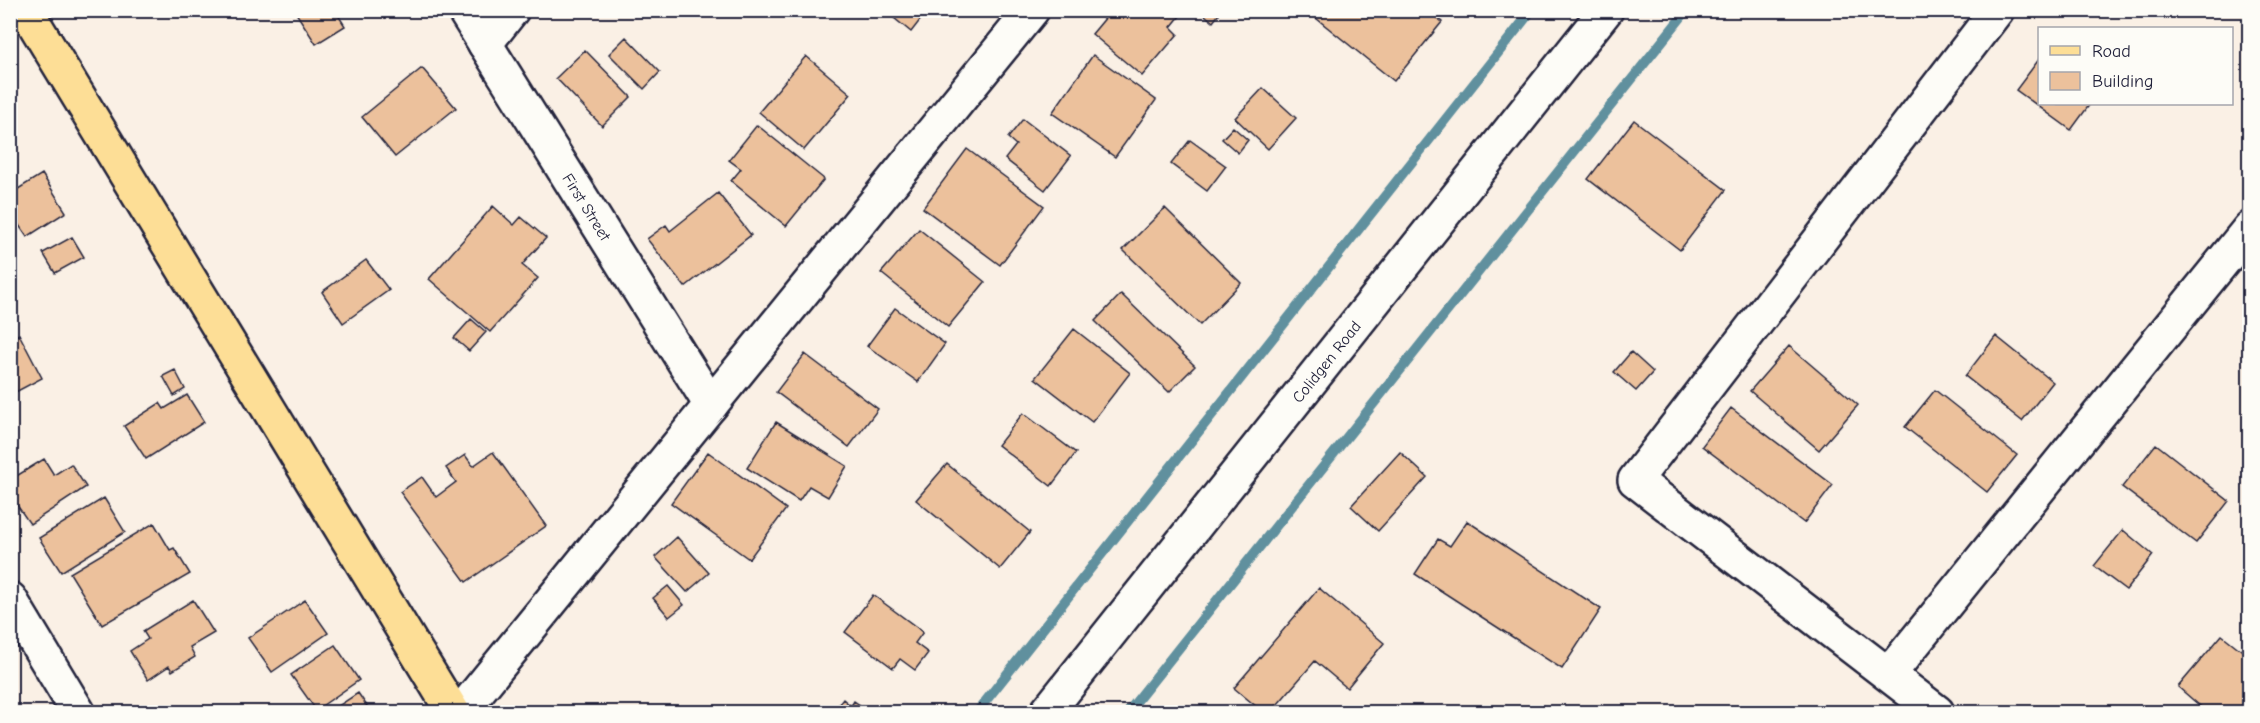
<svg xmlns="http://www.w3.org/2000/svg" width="2260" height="723" viewBox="0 0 2260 723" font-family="'Comic Neue',sans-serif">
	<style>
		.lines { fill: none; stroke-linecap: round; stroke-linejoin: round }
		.stream { stroke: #60909e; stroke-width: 10 }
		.building { fill: #ecc19c; stroke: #22223b; stroke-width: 1.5 }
		.minor-casing { stroke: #22223b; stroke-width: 38 }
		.major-casing { stroke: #22223b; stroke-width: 38 }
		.minor { stroke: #fdfcf7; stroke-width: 33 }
		.major { stroke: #fdde96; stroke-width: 33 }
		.labels { text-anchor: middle; stroke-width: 5; stroke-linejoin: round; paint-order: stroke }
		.street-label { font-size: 16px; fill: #22223b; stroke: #fdfcf7 }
	</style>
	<rect width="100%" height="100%" fill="#faf0e5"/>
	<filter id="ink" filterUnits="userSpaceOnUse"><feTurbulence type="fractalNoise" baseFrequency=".0167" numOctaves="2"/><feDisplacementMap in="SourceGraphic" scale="12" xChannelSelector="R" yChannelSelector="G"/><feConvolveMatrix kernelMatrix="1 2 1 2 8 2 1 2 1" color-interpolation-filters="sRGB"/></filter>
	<g filter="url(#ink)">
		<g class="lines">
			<path class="stream" d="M977,712L1532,10
				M1128,712L1687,10"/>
		</g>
		<path class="building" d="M300,10H335L345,26L316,44L296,13Z
			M890,10H928L911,32L888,13Z
			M1101,10H1173L1180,16L1171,27L1178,34L1142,76L1092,34L1107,16Z
			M1199,10H1222L1213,22Z
			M1306,10H1428L1442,22L1394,81Z
			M626,37L660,72L644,89L609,54Z
			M585,50L631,97L602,126L556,78Z
			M1093,55L1156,100L1115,157L1052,113Z
			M806,56L851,94L804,150L759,112Z
			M2040,58V104H2090L2071,130L2016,90Z
			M422,68L456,108L395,157L362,117Z
			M1263,88L1296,118L1268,149L1235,118Z
			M1023,119L1071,156L1045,190L1005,159L1016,145L1008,138Z
			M1634,120L1726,190L1680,250L1588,179Z
			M757,125L824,179L786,226L731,181L741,169L729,160Z
			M1233,127L1248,140L1238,153L1222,139Z
			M1190,140L1226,166L1207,191L1171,164Z
			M967,149L1044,206L1000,265L923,208Z
			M42,174L66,212L27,237L10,212V194Z
			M718,193L751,235L685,287L647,239L666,225L670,231Z
			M493,206L514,225L521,217L546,238L522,265L538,278L490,332L429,279Z
			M1165,208L1241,283L1200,325L1123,250Z
			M919,229L985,282L948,327L881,273Z
			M72,237L84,257L55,273L43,253Z
			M366,260L389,290L343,323L322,292Z
			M1121,294L1195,366L1169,392L1095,321Z
			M895,308L945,344L918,382L867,346Z
			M471,319L486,332L469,351L454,338Z
			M1074,329L1130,373L1092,422L1035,378Z
			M19,334L42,378L10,395V339Z
			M1996,336L2053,382L2022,421L1965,376Z
			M1789,346L1858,405L1819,450L1750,391Z
			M1631,352L1653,372L1636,391L1614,372Z
			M805,354L878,409L849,447L776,392Z
			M175,370L185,389L174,396L163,376Z
			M1935,390L2017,455L1987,492L1905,427Z
			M187,395L204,422L146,459L124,426L160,403L164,409Z
			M1731,408L1833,485L1804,523L1702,446Z
			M1023,413L1076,453L1051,486L998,445Z
			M776,422L847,466L828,497L809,486L799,501L747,468Z
			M2156,444L2229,501L2196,543L2122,487Z
			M493,452L546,526L466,582L400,492L422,477L436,497L456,482L446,468L465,455L473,466Z
			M708,452L786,509L749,559L671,503Z
			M1400,452L1427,477L1378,531L1351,506Z
			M44,459L54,475L71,464L86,487L30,524L10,495V480Z
			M947,464L1030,532L1000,569L916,500Z
			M104,498L125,532L61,572L39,538Z
			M1467,521L1601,609L1562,669L1415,574L1438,539L1450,546Z
			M154,523L170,550L174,548L190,574L102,625L70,573Z
			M2123,530L2153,555L2126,590L2094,566Z
			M677,537L709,573L687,592L655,557Z
			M668,586L684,605L669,617L653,598Z
			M1319,588L1384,643L1347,688L1315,661L1271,712H1263L1234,688Z
			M873,595L923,632L915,643L928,653L915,670L900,659L893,668L845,632Z
			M193,600L214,633L190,647L195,657L172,671L169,666L148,680L130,651L148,639L143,631Z
			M305,600L328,633L272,672L248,638Z
			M2222,635L2250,657V712H2207L2178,687Z
			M335,645L359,680L316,710L291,675Z
			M358,693L371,712H334L332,710Z
			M843,699L851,706L854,701L870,712H833Z"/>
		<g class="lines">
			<defs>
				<g id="minor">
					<path id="s1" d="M464,10L711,405"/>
					<path d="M485,44L512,10"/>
					<path d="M10,599L78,712"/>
					<path d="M1889,674L2250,228"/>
					<path d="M461,712L1032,10"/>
					<path id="s2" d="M1047,712L1606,10"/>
					<path d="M1937,712L1635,480L1997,10"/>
				</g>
				<path id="major" d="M26,10L453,712"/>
			</defs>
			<use href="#minor" class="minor-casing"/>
			<use href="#major" class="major-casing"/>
			<use href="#minor" class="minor"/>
			<use href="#major" class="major"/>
		</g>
	</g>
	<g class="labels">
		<g class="street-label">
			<text dy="6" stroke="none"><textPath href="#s1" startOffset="232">First Street</textPath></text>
			<text dy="6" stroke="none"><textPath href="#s2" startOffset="448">Colidgen Road</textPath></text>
		</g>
	</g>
	<rect width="2260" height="723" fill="none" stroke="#fdfcf7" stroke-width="36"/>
	<rect x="18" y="18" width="2224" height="687" fill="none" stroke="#22223b" stroke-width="2" filter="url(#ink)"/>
	<rect x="2038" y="27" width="195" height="78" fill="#fdfcf7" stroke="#a5a5ac" stroke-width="1.5"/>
	<rect x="2050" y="46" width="30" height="9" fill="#fdde96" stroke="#a5a5ac" stroke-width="1.5"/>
	<text x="2092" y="57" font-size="18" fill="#22223b">Road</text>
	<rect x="2050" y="72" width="30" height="18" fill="#ecc19c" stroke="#a5a5ac" stroke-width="1.5"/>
	<text x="2092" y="87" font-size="18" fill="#22223b">Building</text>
</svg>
